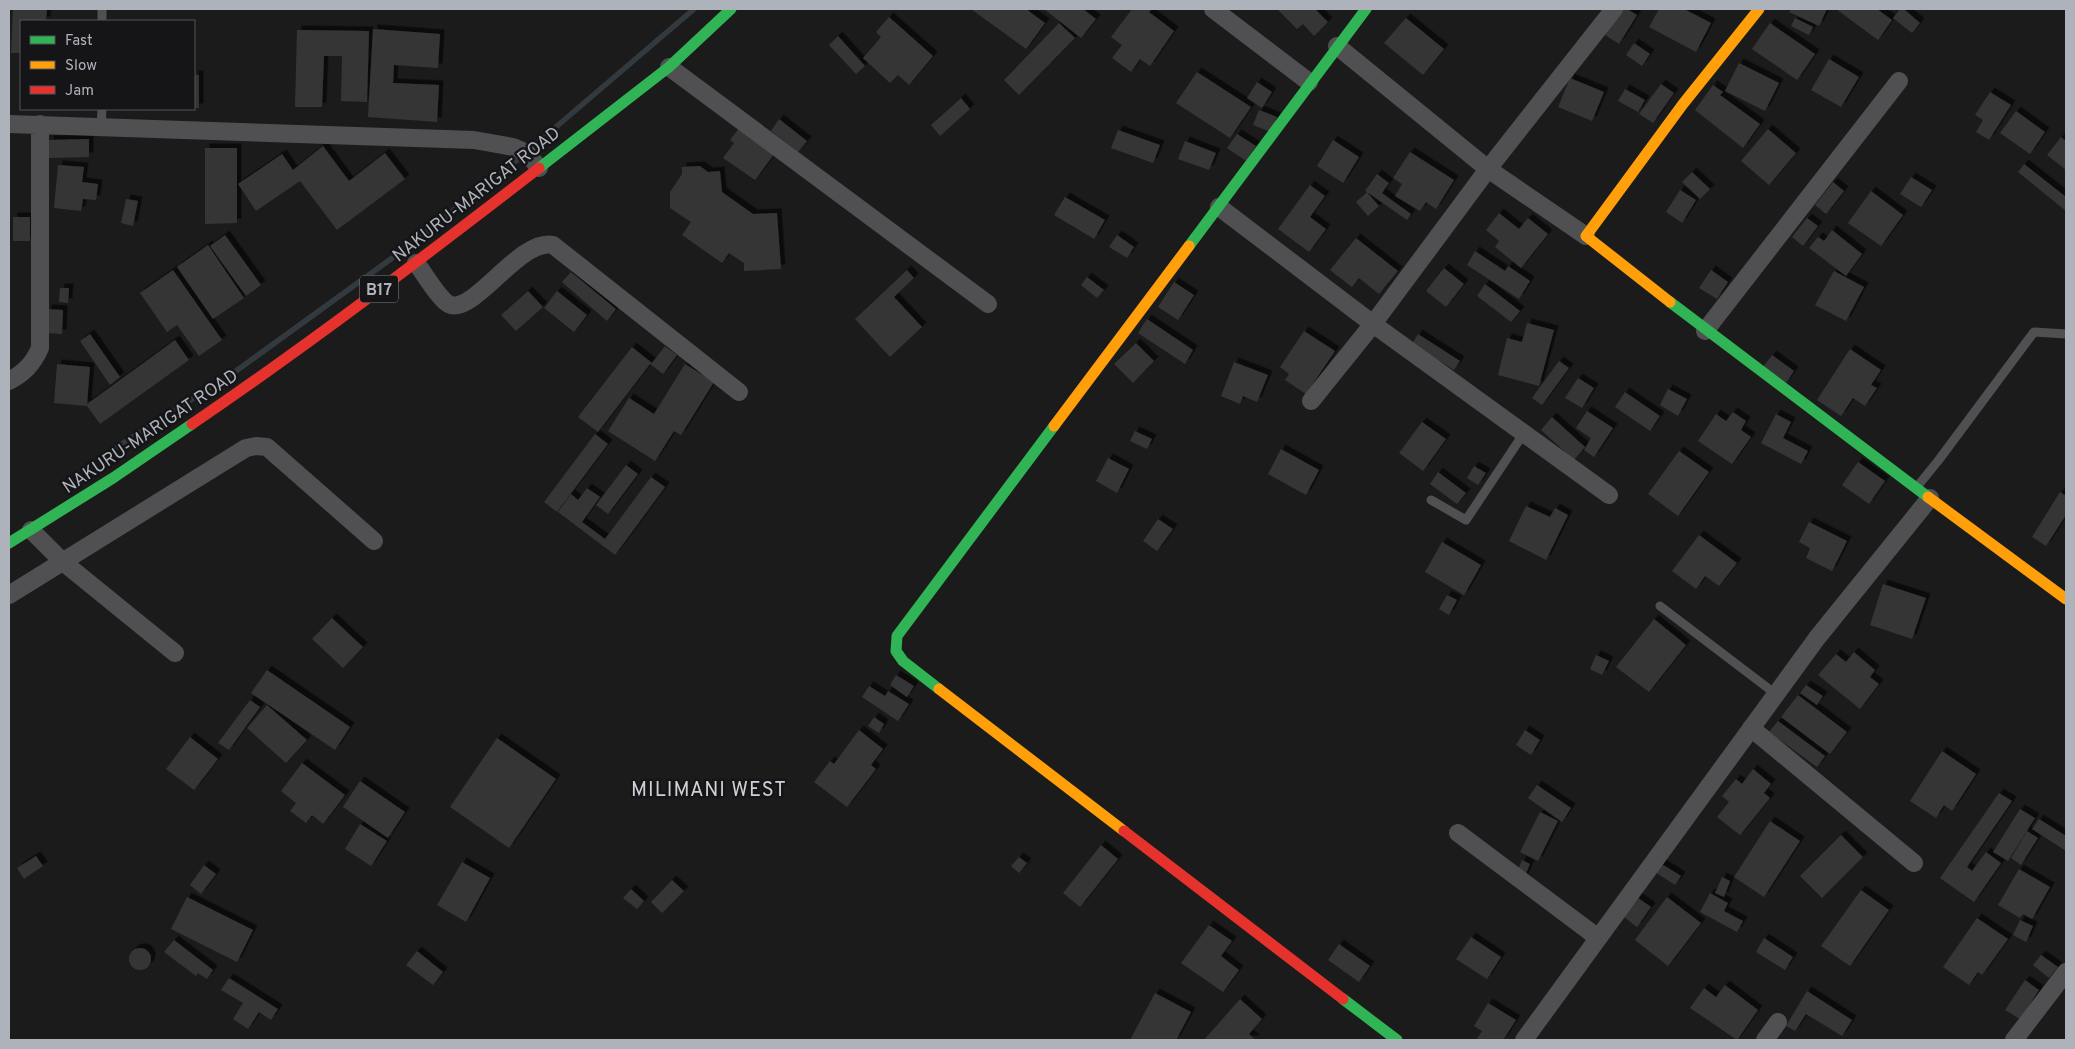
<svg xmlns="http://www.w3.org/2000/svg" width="2075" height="1049" viewBox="0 0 2075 1049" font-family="Overpass,sans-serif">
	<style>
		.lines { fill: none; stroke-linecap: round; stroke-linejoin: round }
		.stream { stroke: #333a3f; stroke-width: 5.5 }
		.building { fill: #353536; filter: url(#shadow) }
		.lane { stroke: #505053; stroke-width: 9 }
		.street { stroke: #505053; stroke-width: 18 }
		.fast { stroke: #30b455; stroke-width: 11 }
		.slow { stroke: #ff9f0a; stroke-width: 11 }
		.jam { stroke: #e5322d; stroke-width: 11 }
		.labels { text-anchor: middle; stroke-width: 5; stroke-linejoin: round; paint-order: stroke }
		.shield { fill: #151517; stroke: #808389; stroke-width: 1 }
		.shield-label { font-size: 16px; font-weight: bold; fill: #aeb2ba }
		.street-label { font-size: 18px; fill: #aeb2ba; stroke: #151517 }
		.quarter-label { font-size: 20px; letter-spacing: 1px; fill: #ced0d6; stroke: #151517 }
	</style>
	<defs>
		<filter id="shadow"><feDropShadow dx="4.5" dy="-4.5" stdDeviation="0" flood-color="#0009"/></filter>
	</defs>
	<rect width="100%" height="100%" fill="#1b1b1b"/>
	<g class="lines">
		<path class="stream" d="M536,144L694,9
			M225,379L406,248L521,157
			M117,447L208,389"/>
	</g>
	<path class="building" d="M13,9H47L46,21H21V53H11Z
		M971,9H1026L1045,23L1026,49Z
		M1044,9H1083L1096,19L1081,38Z
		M1132,9H1152L1149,12L1174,31L1150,66L1140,59L1131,72L1112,58L1122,45L1111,37Z
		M1277,9H1315L1328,22L1314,36L1303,24L1297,29Z
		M1623,9H1627L1637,15L1619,44L1605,35Z
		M1659,9H1684L1711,23L1696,52L1649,27Z
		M1791,9H1827L1819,26L1789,12Z
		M1836,9H1877L1892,20L1878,40Z
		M1900,9H1904L1920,23L1912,33L1893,18Z
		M889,17L933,56L909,85L898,75L890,83L863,58L881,37L876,32Z
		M1406,18L1444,49L1423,75L1384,43Z
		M1795,18L1813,27L1809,35L1791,26Z
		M1059,23L1075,38L1019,95L1004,80Z
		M1770,23L1815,54L1797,80L1752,49Z
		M373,29L440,34L438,68L394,65L393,83L439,85L437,122L368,117Z
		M297,30L369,31L367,102L341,101L342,56H324L322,107H295Z
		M838,36L865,66L856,74L829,45Z
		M1634,43L1650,54L1642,66L1626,55Z
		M1829,59L1859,77L1841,107L1811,90Z
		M1739,63L1779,83L1765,111L1725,91Z
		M1197,72L1251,107L1230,138L1176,103Z
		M194,75H199V108H194Z
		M1570,78L1604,92L1592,121L1558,107Z
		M1257,82L1272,92L1262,108L1247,98Z
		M1661,84L1674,93L1653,123L1639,114Z
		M1713,85L1723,92L1720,95L1760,124L1743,148L1695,110Z
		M1625,89L1645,100L1638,112L1618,101Z
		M1990,92L2011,105L1989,140L1976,132L1983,120L1975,115Z
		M961,98L970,109L940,136L931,125Z
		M1259,110L1277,117L1271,132L1253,125Z
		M2016,111L2045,132L2030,154L2000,133Z
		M779,119L807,141L798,152L771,131Z
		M739,128L774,154L755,180L723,158L734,143L730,140Z
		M1768,129L1796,153L1769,185L1741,161Z
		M1118,130L1160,145L1153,163L1111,148Z
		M1237,134L1256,146L1246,161L1227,148Z
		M2061,137L2066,141V170L2047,155Z
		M89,139V157L49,158V140Z
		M1333,140L1359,157L1343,183L1317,166Z
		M1185,141L1216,153L1209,170L1178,159Z
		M323,146L349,181L385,153L405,179L337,230L300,181L256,211L238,184L282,154L293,170Z
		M205,148H237V223L205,224Z
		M1410,152L1454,180L1436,209L1426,202L1420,211L1395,196L1402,184L1393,178Z
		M2024,164L2066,197V211L2018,172Z
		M58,165L84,167L82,182L98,184L96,200L83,199L81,211L54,208Z
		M700,166L708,172L720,171L722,192L753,214L777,213L781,269L744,271V263L729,253L722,263L682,235L691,222L670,208V192L682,174V167Z
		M1692,172L1710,189L1700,199L1682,182Z
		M1377,174L1389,183L1382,193L1411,214L1407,220L1367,192L1379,206L1368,216L1356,202L1367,192L1365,191Z
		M1911,177L1932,190L1921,207L1900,194Z
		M1833,182L1844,191L1826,214L1815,205Z
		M1310,185L1325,196L1310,217L1326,229L1309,252L1278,229Z
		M1680,190L1696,200L1682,223L1666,212Z
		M1871,191L1903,215L1881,246L1848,223Z
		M1065,197L1105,220L1094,239L1054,215Z
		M126,199L138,201L133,226L121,223Z
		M1499,213L1519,229L1528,218L1548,234L1521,268L1495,247L1499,241L1486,230Z
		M13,217H30V241H13Z
		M1807,218L1818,226L1803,246L1792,237Z
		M1832,230L1862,254L1846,276L1809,248L1818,237L1824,241Z
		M225,235L261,285L246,296L210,246Z
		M1117,235L1134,247L1127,258L1109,247Z
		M1356,238L1398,271L1379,294L1359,278L1352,287L1330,270Z
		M208,245L244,298L213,319L177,267Z
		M1475,251L1505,271L1508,266L1530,281L1519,299L1467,265Z
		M1444,268L1464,284L1446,307L1426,291Z
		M173,270L222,340L199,356L177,325L167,332L140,293Z
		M907,270L914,278L894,297L922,327L890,357L855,319Z
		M1711,270L1728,282L1717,299L1699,288Z
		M1834,271L1864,287L1846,321L1815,305Z
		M571,272L616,309L607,321L562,282Z
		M1087,277L1104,290L1097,298L1081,285Z
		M1174,282L1194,295L1178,320L1158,307Z
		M1485,284L1520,311L1511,322L1477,296Z
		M60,288H69L68,303L59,302Z
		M528,291L543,307L516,331L501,315Z
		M557,291L587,315L574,332L544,308Z
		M47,309L63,310L62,334L46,333Z
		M1147,319L1193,350L1185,364L1138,333Z
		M1527,323L1554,330L1539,386L1498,375L1507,338L1522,342Z
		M1304,331L1335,351L1306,394L1285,380L1289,374L1280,367Z
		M90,334L120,377L110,385L80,341Z
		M1418,334L1460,361L1454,370L1412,344Z
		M175,340L189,360L100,424L87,406L54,403L57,364L90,367L87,404Z
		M1136,343L1154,361L1133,383L1114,364Z
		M665,346L677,355L663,374L650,364L598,432L578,417L632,347L652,363Z
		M1850,349L1881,370L1871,385L1877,388L1865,406L1853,398L1841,416L1817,400Z
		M1772,355L1794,371L1786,383L1763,367Z
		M1559,361L1569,368L1542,405L1532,398Z
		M1234,362L1268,375L1257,402L1243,396L1240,404L1221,396Z
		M685,364L714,382L681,435L674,431L655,461L608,431L629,398L654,414Z
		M1578,378L1594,388L1582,408L1565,398Z
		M1668,389L1687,399L1678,416L1660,405Z
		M1625,392L1660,416L1650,431L1615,407Z
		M1587,411L1613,428L1594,457L1584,450L1591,438L1576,428Z
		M1733,412L1746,421L1741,430L1751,437L1732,464L1698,441L1716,414L1726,421Z
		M1776,414L1791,422L1783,438L1808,451L1801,464L1761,443Z
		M1552,417L1585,447L1574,460L1541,430Z
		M1422,422L1446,439L1423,471L1399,453Z
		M1135,431L1152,439L1147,449L1130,441Z
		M595,434L608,444L557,512L544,502Z
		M1281,449L1319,470L1306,495L1268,474Z
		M1679,451L1709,472L1678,516L1648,494Z
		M1108,458L1129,469L1117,493L1096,481Z
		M1858,462L1885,481L1869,504L1842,485Z
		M626,465L638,474L608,514L596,505Z
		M1474,466L1486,473L1478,485L1467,478Z
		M1438,472L1466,493L1457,504L1430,484Z
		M651,477L665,487L615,555L558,512L571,494L578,500L587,488L600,497L582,522L605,539Z
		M2060,492L2066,496V515L2046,546L2032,537Z
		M1526,506L1550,517L1555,508L1568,515L1546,560L1509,541Z
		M1158,519L1173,529L1157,551L1143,541Z
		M1809,522L1847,541L1832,571L1806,558L1810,548L1799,542Z
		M1699,535L1737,563L1719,586L1705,576L1696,589L1672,571Z
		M1442,542L1481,565L1464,595L1425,572Z
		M1883,584L1926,598L1912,639L1870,625Z
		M1447,595L1457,600L1449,615L1439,609Z
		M332,618L363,647L343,668L312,639Z
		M1654,619L1686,645L1649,692L1616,667Z
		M1854,652L1875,670L1870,677L1879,684L1860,709L1818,675L1836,654L1846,662Z
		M1596,655L1609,661L1602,675L1590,669Z
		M267,670L350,727L335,750L251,693Z
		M896,675L914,686L907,697L890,685Z
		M1806,685L1823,696L1817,705L1800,693Z
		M869,686L885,696L888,691L909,704L898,721L862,697Z
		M1798,695L1847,732L1830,754L1781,717Z
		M250,700L260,707L229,750L218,743Z
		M267,705L307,740L286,763L247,728Z
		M874,717L884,724L879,733L868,726Z
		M1778,721L1825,756L1817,767L1769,732Z
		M859,730L883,749L871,765L876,769L847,807L814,782L830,761L834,764Z
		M1525,730L1540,740L1531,755L1516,745Z
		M190,737L218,759L194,790L166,769Z
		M497,738L556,779L509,848L450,807Z
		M1942,751L1976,774L1952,811L1944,805L1936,818L1910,801Z
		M302,763L345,795L323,824L312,815L306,823L290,811L296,803L281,791Z
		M1753,769L1771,784L1764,793L1770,798L1740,835L1717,817L1729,802L1722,796L1736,779L1742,784Z
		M360,781L405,812L388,838L343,807Z
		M1537,785L1571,808L1562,822L1528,798Z
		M1999,793L2012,801L1967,867L1972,871L1986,852L2001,863L1974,902L1940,878Z
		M2020,809L2035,818L2008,861L1993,852Z
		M1540,812L1558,821L1538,861L1520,852Z
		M2039,819L2066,836V851L2032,829Z
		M1770,821L1800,841L1764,897L1734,877Z
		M360,824L387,841L371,866L345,849Z
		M2027,831L2038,838L2021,865L2011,858Z
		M1841,835L1863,857L1822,898L1800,876Z
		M1101,845L1118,859L1080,907L1063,893Z
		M36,856L43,866L24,879L17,868Z
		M1019,857L1027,863L1019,873L1011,866Z
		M1522,860L1530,864L1524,878L1516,874Z
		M462,862L490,878L466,922L437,905Z
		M1660,863L1681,876L1675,885L1655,872Z
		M204,865L216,874L201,894L190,885Z
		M2019,869L2050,887L2032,919L2023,914L2020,918L1998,905Z
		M1722,877L1730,881L1724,897L1715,893Z
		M672,880L684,891L662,913L651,902Z
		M631,889L644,901L637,909L623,898Z
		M1861,890L1889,910L1850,966L1821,946Z
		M1710,893L1728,903L1724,911L1743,921L1737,932L1700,912Z
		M1634,895L1651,907L1637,927L1620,914Z
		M187,897L253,930L237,962L171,929Z
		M1667,897L1701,923L1668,966L1635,940Z
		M1977,918L2008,939L1982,975L1978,972L1969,985L1943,967Z
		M2020,920L2033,926L2026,942L2013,935Z
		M1209,925L1232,941L1221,956L1239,970L1223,992L1181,963Z
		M1471,937L1501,957L1487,979L1456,959Z
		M1764,938L1793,957L1785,970L1756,952Z
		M174,940L213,970L207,979L198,973L196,976L164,952Z
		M1339,944L1370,966L1359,982L1328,960Z
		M129 959a11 11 0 1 1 22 0a11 11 0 1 1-22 0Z
		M417,951L443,972L433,985L406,965Z
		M2041,955L2058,967L2049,978L2033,965Z
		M229,978L278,1009L271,1020L259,1012L248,1029L233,1019L243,1003L221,990Z
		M2025,980L2039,990L2020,1019L2005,1010Z
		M1725,985L1758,1010L1737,1040L1690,1008L1704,988L1716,997Z
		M1807,991L1852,1020L1842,1036L1806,1014L1795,1031L1786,1026Z
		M1155,993L1191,1012L1176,1040H1130Z
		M1240,999L1262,1019L1249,1034L1256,1040H1204Z
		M1488,1003L1516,1020L1503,1040H1476L1482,1031L1474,1026Z"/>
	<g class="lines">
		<path class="lane" d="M102,21V9
			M101,128L102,109
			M1916,488L1938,461L2034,332L2066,334
			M1431,500L1466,520L1524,433
			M1660,606L1777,695"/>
		<path class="street" d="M1213,9L1309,82
			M1337,46L1488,169L1614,9
			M669,67L988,304
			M9,124L474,140L513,147L527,153L539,168
			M1219,207L1373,324L1488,169L1586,236
			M416,263C425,274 436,295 447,303C470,321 519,237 553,245L739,392
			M1705,331L1899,81
			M9,381C24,373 33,364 40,348V124
			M1311,401L1373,324L1609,495
			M31,530L63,562L175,653
			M9,595L246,448L256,446L267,447L374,541
			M1751,728L1914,863
			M1458,833L1597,937
			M1524,1040L1817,638L1930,498
			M1765,1040L1778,1022
			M2014,1040L2066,972"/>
		<path class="fast" d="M539,168L669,67L731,9
			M1189,246L1366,9
			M1670,302L1928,497
			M9,543L113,478L192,424
			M939,689L903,661L896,651L897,636L1054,426
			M1343,999L1397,1040"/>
		<path class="slow" d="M1670,302L1586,236L1683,104L1759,9
			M1054,426L1189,246
			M1928,497L2066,599
			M939,689L1124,831"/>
		<path class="jam" d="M192,424C311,343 425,256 539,168
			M1124,831L1343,999"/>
	</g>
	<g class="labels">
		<rect class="shield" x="360" y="275.5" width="38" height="27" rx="4"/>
		<g class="shield-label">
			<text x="379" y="295">B17</text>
		</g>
		<g class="street-label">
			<text transform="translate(476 194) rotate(-38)" y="6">NAKURU-MARIGAT ROAD</text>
			<text transform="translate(150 431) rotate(-34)" y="6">NAKURU-MARIGAT ROAD</text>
		</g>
		<g class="quarter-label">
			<text x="709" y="796">MILIMANI WEST</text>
		</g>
	</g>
	<rect width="2075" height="1049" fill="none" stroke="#aeb2ba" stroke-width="20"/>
	<rect x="20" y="20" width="175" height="90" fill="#151517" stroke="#525458"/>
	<rect x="30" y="36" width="25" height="8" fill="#30b455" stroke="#525458"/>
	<text x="65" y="45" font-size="15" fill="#aeb2ba">Fast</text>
	<rect x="30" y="61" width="25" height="8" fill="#ff9f0a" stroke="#525458"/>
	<text x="65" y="70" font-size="15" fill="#aeb2ba">Slow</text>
	<rect x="30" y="86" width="25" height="8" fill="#e5322d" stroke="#525458"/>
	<text x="65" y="95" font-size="15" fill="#aeb2ba">Jam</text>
</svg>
